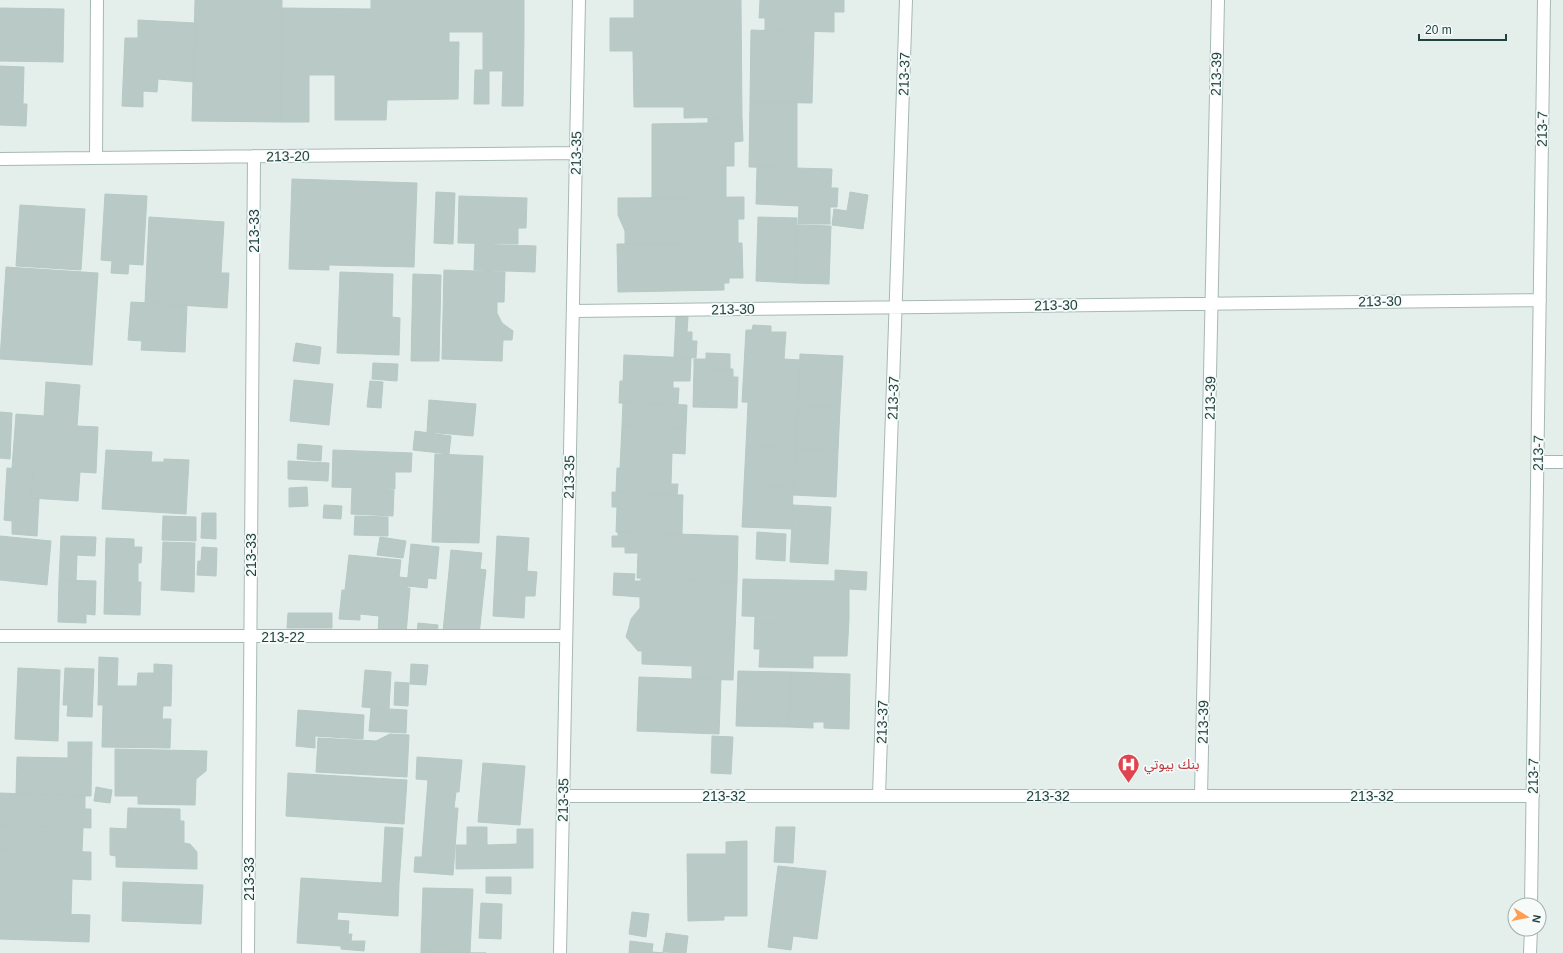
<svg xmlns="http://www.w3.org/2000/svg" width="1563" height="953" viewBox="0 0 1563 953" font-family="Helvetica,'Noto Sans Arabic',sans-serif">
	<style>
		.building { fill: #b9cac6; stroke: #b6c9c5 }
		.lines { fill: none; stroke-linecap: round; stroke-linejoin: round }
		.minor-casing { stroke: #a6b8b5; stroke-width: 14 }
		.minor { stroke: #fff; stroke-width: 12 }
		.labels { text-anchor: middle; stroke-width: 3.5; stroke-linejoin: round; paint-order: stroke }
		.street-label { font-size: 14px; fill: #214340; stroke: #f6fbf9 }
		.health-label { font-size: 14px; fill: #be3a42; stroke: #f6fbf9; text-anchor: start }
	</style>
	<rect width="100%" height="100%" fill="#e4efec"/>
	<path class="building" d="M195,0H282L281,122L192,121Z
		M371,0H459V32H449V42H459L458,99L387,100L386,120H371Z
		M459,0H524V32H459Z
		M634,0H741L742,117L684,118V107H634L633,51H610V18H634Z
		M760,0H844V12H834V32L765,30V18H759Z
		M0,8L64,9L63,62L0,61Z
		M282,8L371,9V120H335V75H309V122H281Z
		M138,20L195,23L194,82L158,79L157,92L143,91V107L122,106L125,38H138Z
		M751,30L814,32L812,103L750,102Z
		M483,32H524L523,106H502L503,71H489V104H474L475,70H483Z
		M0,66L24,67L23,104H27L26,126L0,125Z
		M750,102H797V168L749,167Z
		M742,117L743,141L734,142V166H726V197L652,198V124L708,123V118Z
		M757,167L832,169L831,188H838L837,207H830V224H798L799,206L756,204Z
		M292,179L417,183L414,267L329,265V270L289,269Z
		M436,192L455,193L453,244L434,243Z
		M850,192L868,195L863,229L832,225L834,209L847,211Z
		M105,194L147,196L143,265L129,264L128,274L111,273L112,261L101,260Z
		M459,196L527,198L526,228H518V244L458,243Z
		M744,197V219H738V243L625,244V231L618,215V198Z
		M20,205L85,209L81,270L16,266Z
		M149,217L224,222L221,273H229L227,308L145,303Z
		M758,217L797,218L795,283L756,281Z
		M797,225L831,226L829,284L795,283Z
		M742,243L743,278H729V283H724V290L618,292L617,244Z
		M475,244L536,246L535,272L474,270Z
		M6,267L98,273L92,365L0,359Z
		M444,270L505,272L504,302H497V313L502,323L513,331L512,340H503L502,361L442,359Z
		M340,272L393,274L392,317L400,318L399,355L337,353Z
		M413,274L441,275L439,361H411Z
		M131,302L187,305L185,352L141,350L142,341L128,340Z
		M676,316L688,317L687,332H692V341H697L696,358L674,357Z
		M753,325L771,326V332H786L784,359L800,360L798,405L742,402L746,330H752Z
		M296,343L321,347L319,364L293,361Z
		M706,353L730,354V369L694,368V359H706Z
		M800,354L843,356L840,408L798,405Z
		M624,355L691,358L690,381H673V388H679L678,404L619,403L620,381H623Z
		M373,363L398,364L397,381L372,379Z
		M694,368L733,369V377H738L737,408L693,407Z
		M294,380L333,384L329,425L290,421Z
		M370,381L383,382L381,408L367,407Z
		M46,382L80,385L77,426L98,427L96,473L80,472L78,501L31,498L33,470L12,468L16,414L44,416Z
		M429,400L476,404L473,436L427,432Z
		M623,402L687,405L686,428L622,426Z
		M748,403L798,405L796,448L746,446Z
		M798,405L840,408L838,451L796,448Z
		M0,412L12,413L10,459L0,458Z
		M622,426L686,428L685,454L672,453L671,484H678L677,495L616,492L617,468H620Z
		M415,431L451,436L449,454L413,450Z
		M298,444L322,446L321,461L297,459Z
		M746,446L796,448L793,488L744,485Z
		M796,448L838,451L836,497L793,495Z
		M106,450L152,452L151,462H164V459L189,460L186,514L102,509Z
		M333,450L412,453L411,472H395V489L332,487Z
		M435,454L483,456L479,543L432,542Z
		M288,461L329,463L328,481L288,479Z
		M7,468L33,470L31,498L39,499L37,536L12,534V521L4,520Z
		M744,485L793,488L792,529L742,527Z
		M307,487L308,506L289,507V488Z
		M352,488L394,490L393,516L351,514Z
		M612,492L683,495L682,534L616,532L617,507H612Z
		M324,505L342,506L341,519L323,518Z
		M793,505L831,507L828,564L790,562Z
		M202,513H216V539L201,538Z
		M163,516L196,517V541L162,540Z
		M355,516L388,517V536L354,535Z
		M618,532L738,536L737,582L637,578L638,553H625V547H612V536H618Z
		M757,532L786,534L785,561L756,559Z
		M0,536L51,541L47,585L0,580Z
		M61,536L96,537L95,556L77,555L76,581L59,580Z
		M497,536L529,538L527,571L537,572L535,596H525L524,618L493,616Z
		M380,537L406,541L403,558L377,555Z
		M106,538L134,539V547H142L141,563H138V582H141L140,615L104,614Z
		M163,542L195,543L194,592L161,590Z
		M411,544L439,547L436,579L428,578L427,588L407,586Z
		M202,547L217,548L216,576L197,575L198,561H201Z
		M451,550L482,553L480,569L486,570L479,635L443,632Z
		M349,555L401,560L399,577L408,578L407,588H410L406,634L378,632L379,616L360,614V620L339,619L342,590H345Z
		M835,570L867,572L866,590L849,589V619L742,616L743,579L835,581Z
		M614,573L635,574L634,581H641V579L737,582L733,680L692,679V666L642,664V651H638L626,637L631,619L640,608V597L613,595Z
		M59,580L96,581L95,615L86,614V623L58,622Z
		M288,613H332V628H287Z
		M755,617L849,619L847,656H813V668L759,667L760,649H754Z
		M418,623L438,625L437,636L417,634Z
		M99,657L118,658L117,686H137L138,673H154V664L172,665L171,706H163L162,719H171L170,748L102,747L103,705H98Z
		M411,664L428,665L426,685L410,684Z
		M18,668L60,670L58,741L15,739Z
		M65,668L94,669L92,717L67,716L68,705H63Z
		M365,670L391,672L389,709L362,707Z
		M738,671L791,672L789,727L736,726Z
		M791,672L850,674L849,729L824,728V722H813V728L789,727Z
		M639,677L721,680L719,734L637,731Z
		M395,682L409,683L408,706L394,705Z
		M371,708L407,710L406,733L369,731Z
		M298,710L364,715L363,739L315,736V748L296,746Z
		M390,734L409,735L407,777L316,772L318,738L376,741Z
		M712,736L733,737L731,774L711,773Z
		M68,742H92L91,796L16,794L17,757L68,758Z
		M115,749L207,751L206,771L196,779L195,805L138,804V796H115Z
		M417,757L462,760L459,792H456L454,808H458L453,875L414,872L415,857H422L428,780L416,779Z
		M483,763L525,766L520,825L478,822Z
		M288,773L407,780L404,824L286,816Z
		M96,787L112,790L110,803L94,801Z
		M0,793L85,796V809H91V828L0,825Z
		M128,808L180,809V821H184V843L190,844L197,852V869L116,867V856L110,855V828L127,829Z
		M0,825L83,828L82,852L0,849Z
		M385,827L403,828L399,884L382,883Z
		M467,827H487V845L517,844V829H533V868L456,869V845H467Z
		M776,827H795L793,863L774,862Z
		M747,841V916H724V920L688,921L687,854H726V842Z
		M0,849L91,852V880L72,879L71,914L0,912Z
		M778,866L826,871L817,939L793,936L791,950L768,947Z
		M486,877H511V894L486,893Z
		M301,878L399,884L398,916L338,912L337,920L349,921L348,934H352L351,941H365L364,951L341,949V946L297,943Z
		M123,882L203,885L201,924L122,921Z
		M423,888L473,889L470,953L421,951Z
		M481,903L502,904L501,939L479,938Z
		M0,912L90,915L89,942L0,939Z
		M632,912L649,914L646,937L629,934Z
		M666,933L688,936L686,953L663,952Z
		M630,941L653,944L652,952L664,953H629Z
		M421,951L470,953H486H421Z"/>
	<g class="lines">
		<defs>
			<path id="minor" d="M96,158L97,0
				M0,159L576,153
				M573,311L1540,300
				M1538,462H1563
				M0,636H566
				M563,796H1533
				M879,796L906,0
				M1201,796L1218,0
				M1531,905L1544,0
				M248,953L254,156
				M560,953L579,0
				M1530,953L1531,929"/>
		</defs>
		<use href="#minor" class="minor-casing"/>
		<use href="#minor" class="minor"/>
	</g>
	<defs>
		<symbol id="hospital-pin" viewBox="-11 -11 22 30"><path d="M0 17L-7.5 6A9.5 9.5 0 1 1 7.5 6Z" fill="#e0444e" stroke="#f6fbf9"/><path d="M-5-5h3v3.5h4V-5h3V5h-3V1.5h-4V5h-3Z" fill="#fff"/></symbol>
	</defs>
	<g fill-rule="evenodd">
		<use href="#hospital-pin" x="1116" y="752" width="25" height="34"/>
	</g>
	<g class="labels">
		<g class="street-label">
			<text transform="translate(904 74) rotate(-88)" y="5">213-37</text>
			<text transform="translate(1216 74) rotate(-89)" y="5">213-39</text>
			<text transform="translate(1542 129) rotate(-89)" y="5">213-7</text>
			<text transform="translate(576 153) rotate(-89)" y="5">213-35</text>
			<text transform="translate(288 156) rotate(-1)" y="5">213-20</text>
			<text transform="translate(254 231) rotate(-90)" y="5">213-33</text>
			<text transform="translate(1380 301) rotate(-1)" y="5">213-30</text>
			<text transform="translate(1056 305) rotate(-1)" y="5">213-30</text>
			<text transform="translate(733 309) rotate(-1)" y="5">213-30</text>
			<text transform="translate(893 398) rotate(-88)" y="5">213-37</text>
			<text transform="translate(1210 398) rotate(-89)" y="5">213-39</text>
			<text transform="translate(1538 453) rotate(-89)" y="5">213-7</text>
			<text transform="translate(569 477) rotate(-89)" y="5">213-35</text>
			<text transform="translate(251 555) rotate(-90)" y="5">213-33</text>
			<text x="283" y="642">213-22</text>
			<text transform="translate(882 722) rotate(-88)" y="5">213-37</text>
			<text transform="translate(1203 722) rotate(-89)" y="5">213-39</text>
			<text transform="translate(1533 776) rotate(-89)" y="5">213-7</text>
			<text x="724" y="801">213-32</text>
			<text x="1048" y="801">213-32</text>
			<text x="1372" y="801">213-32</text>
			<text transform="translate(563 800) rotate(-89)" y="5">213-35</text>
			<text transform="translate(249 879) rotate(-90)" y="5">213-33</text>
		</g>
		<g class="health-label">
			<text x="1144" y="769">بنك بيوتي</text>
		</g>
	</g>
	<g transform="translate(1527 917) rotate(100)"><circle r="19" fill="#f6fbf9" stroke="#a1b1af"/>
	<path d="M0-3L7 15L0 10L-7 15Z" fill="#fe9e53"/>
	<text y="-6" font-size="11" font-weight="bold" text-anchor="middle" fill="#214340">N</text>
	</g>
	<path d="M1419 34v6h87v-6" fill="none" stroke="#214340" stroke-width="2"/>
	<text x="1425" y="34" font-size="12" fill="#214340" stroke="#f6fbf9" stroke-width="3" paint-order="stroke">20 m</text>
</svg>
